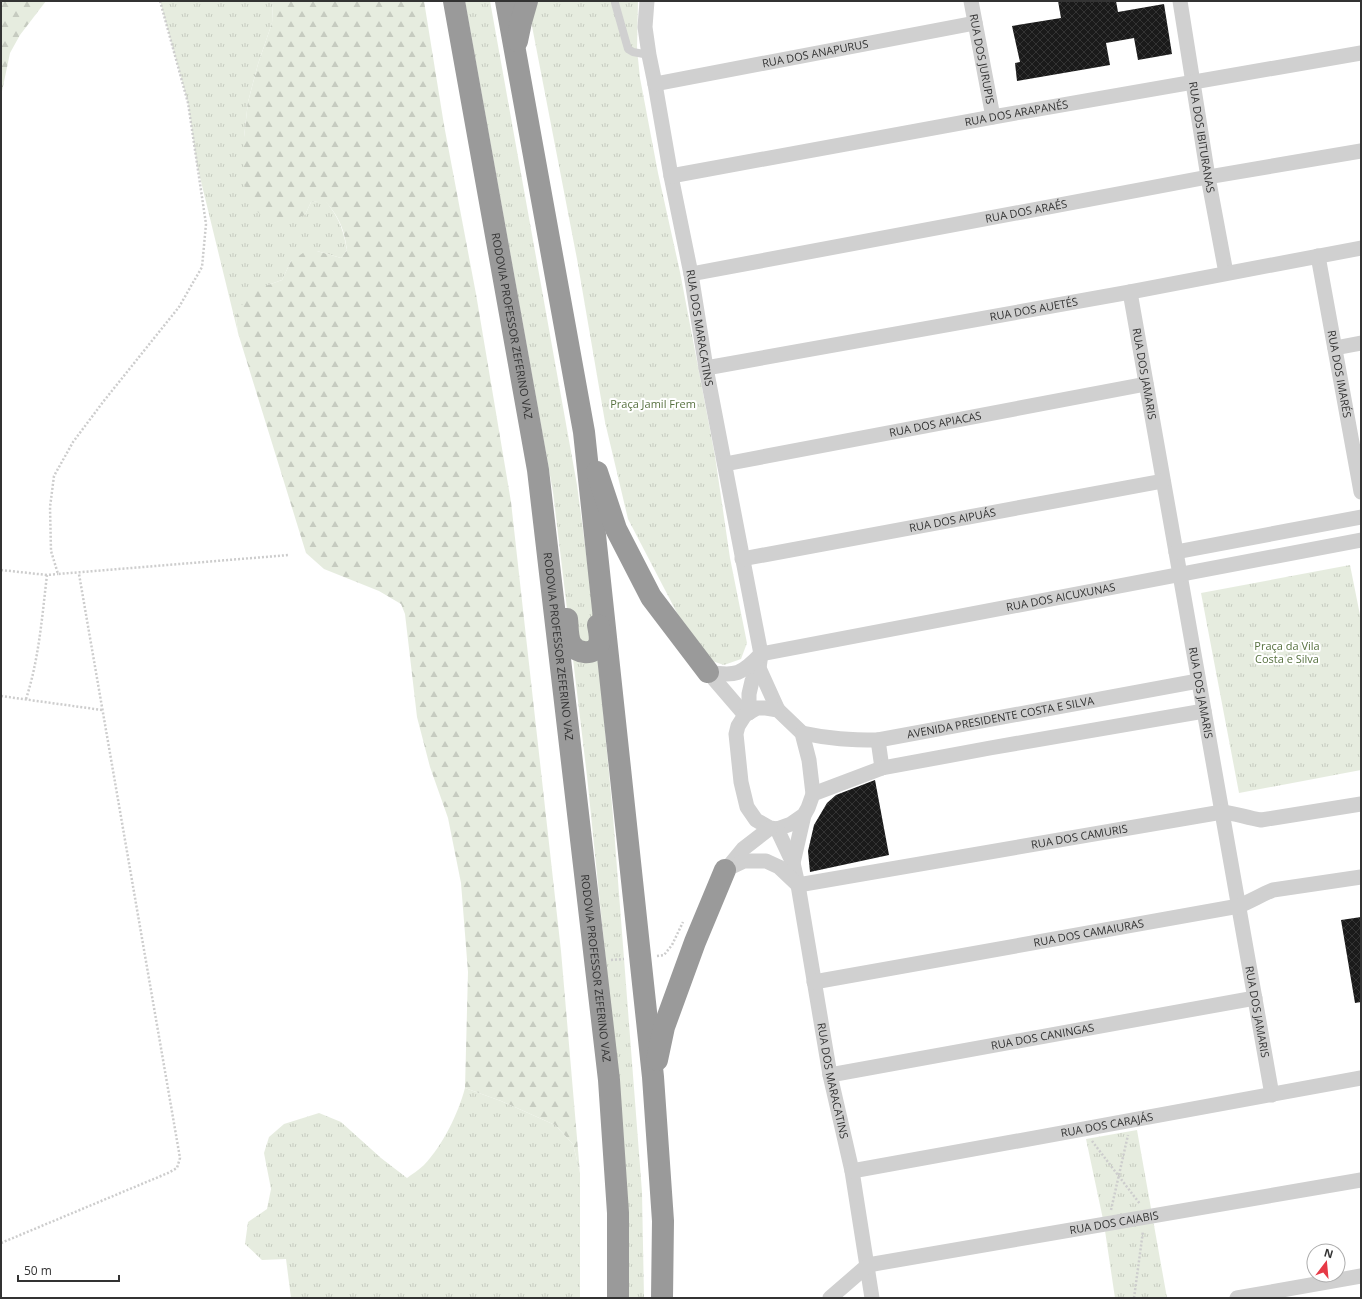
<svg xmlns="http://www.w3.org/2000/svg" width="1362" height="1299" viewBox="0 0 1362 1299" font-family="'Open Sans',sans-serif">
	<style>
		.grass { fill: url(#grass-tufts) }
		.forest { fill: url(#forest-firs) }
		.building { fill: url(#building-cross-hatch) }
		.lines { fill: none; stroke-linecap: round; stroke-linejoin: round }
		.path { stroke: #cdcdcd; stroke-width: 2.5; stroke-dasharray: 2 2; stroke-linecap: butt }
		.lane { stroke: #d0d0d0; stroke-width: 8 }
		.street { stroke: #d0d0d0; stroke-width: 15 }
		.highway { stroke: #9a9a9a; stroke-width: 22 }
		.labels { text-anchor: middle; stroke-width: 4; stroke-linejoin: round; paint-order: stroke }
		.street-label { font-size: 11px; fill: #333; stroke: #fff }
		.park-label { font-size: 11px; fill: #56703f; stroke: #fff }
	</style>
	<defs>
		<pattern id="grass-tufts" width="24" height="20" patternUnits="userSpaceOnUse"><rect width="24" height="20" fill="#e6ecdf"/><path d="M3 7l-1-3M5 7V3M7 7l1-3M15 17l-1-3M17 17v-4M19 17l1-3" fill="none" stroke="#c6cbc0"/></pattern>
		<pattern id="forest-firs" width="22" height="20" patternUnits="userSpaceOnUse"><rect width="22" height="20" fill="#e6ecdf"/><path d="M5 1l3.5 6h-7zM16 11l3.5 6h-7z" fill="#c6cbc0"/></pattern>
		<pattern id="building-cross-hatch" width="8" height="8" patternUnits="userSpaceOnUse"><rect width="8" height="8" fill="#1a1a1a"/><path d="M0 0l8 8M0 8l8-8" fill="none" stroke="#333"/></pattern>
	</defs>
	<rect width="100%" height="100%" fill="#fff"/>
	<path class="grass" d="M160,1H273L272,23L258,64L248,102L244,137V183L305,215L311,202L325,200C339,218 343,228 347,250L341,258L317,251L291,261L282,280L268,285L236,316L238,333L197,165L188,103Z
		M465,1H490L577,485L594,613L613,816L642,1192L644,1298H629L612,1021L587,776L553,492Z
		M537,1H638L637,49L640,78L658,173L680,272L715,456L730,558L747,643L741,659L724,665L700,657L628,519L605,422L577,259L531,21Z
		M1350,565L1361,620V770L1239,793L1201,593Z
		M465,1088L501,1101L555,1125L573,1144L580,1173V1298H291L286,1259L262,1260L245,1244L248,1222L267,1209L271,1189L264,1153L269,1137L284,1124L319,1113L341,1122L381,1158L407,1178C412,1174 419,1170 424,1165C443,1145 458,1114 465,1088Z
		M1137,1130L1167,1298H1115L1104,1224L1086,1139Z"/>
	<path class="forest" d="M1,1H46L20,35L10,53L1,96Z
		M273,1H424L444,125L476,294L511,502L561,951L580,1173L573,1144L555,1125L501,1101L465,1088L468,972L461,883L448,818L430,767L417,717L405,614L401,604L379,591L324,569L306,553L238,333L236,316L249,293L268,285L282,280L291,261L306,251H317L341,258L347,250C344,228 339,217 325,201L311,202L305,215L289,221H268L253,208L244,183V137L248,102L258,64L272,23Z"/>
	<path class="building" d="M1058,1H1116L1118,12L1164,4L1172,54L1138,60L1134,38L1106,43L1110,65L1017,81L1015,63L1020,62L1012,26L1061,18Z
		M875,780L889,855L810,872L808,851L814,825L827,803L836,795Z
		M1361,917V1002L1355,1003L1341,920Z"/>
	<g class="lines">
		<path class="path" d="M160,1L188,103L206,224L202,267L179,307L103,402L73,442L54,476L50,507L51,551L58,574L289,555
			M1,570L47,575
			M1,696L102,710
			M26,699C39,659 42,617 47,575L58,574
			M657,956L664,955L672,945L683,922
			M611,960L624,959
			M1092,1141L1140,1204
			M1111,1210L1128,1135
			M1,1243L168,1173L177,1168L180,1158L79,574
			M1134,1298L1143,1231"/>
		<path class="lane" d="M615,3L628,49L633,52L649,55"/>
		<g class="street">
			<path id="s1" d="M647,1L645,27L649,55L655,84L671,176L691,274L706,368L761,654L759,668L752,681L749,694V713"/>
			<path id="s2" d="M971,1L993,117"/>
			<path id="s3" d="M1180,1L1208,177L1226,273"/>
			<path id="s4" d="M655,84L975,23"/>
			<path id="s5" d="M671,176L993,117L1361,53"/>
			<path id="s6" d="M1318,256L1361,492"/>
			<path id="s7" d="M691,274L1208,177L1361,151"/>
			<path id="s8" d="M1130,292L1272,1095"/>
			<path d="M1335,348L1361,343"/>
			<path id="s9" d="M706,368L1130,292L1361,248"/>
			<path id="s10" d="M725,464L1146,384"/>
			<path d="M1176,552L1361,517"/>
			<path id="s11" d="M742,559L1163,481"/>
			<path d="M759,668L778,710"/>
			<path id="s12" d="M708,672C736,677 742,674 761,654L1361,540"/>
			<path d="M708,672L745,715"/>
			<path d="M757,708H766L778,710L802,733L809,760L813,794L808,808L804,815L791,824L777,829L770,828L756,820L747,807L741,782L736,734L738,726L745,715Z"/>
			<path id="s13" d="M802,733C830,739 850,740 878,740L1198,681"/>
			<path d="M878,740L882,768"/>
			<path d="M813,794L882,768L990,748L1204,711"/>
			<path id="s14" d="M777,829L793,863L798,885L830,1075L852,1171L872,1298"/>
			<path d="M793,863L804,815"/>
			<path d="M729,866L743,849L770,828"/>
			<path id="s15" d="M725,870L744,861H766L779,867L798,885L1222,812C1235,813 1247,818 1261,820L1361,804"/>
			<path id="s16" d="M814,982L1239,906C1251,901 1261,895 1273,890L1361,877"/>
			<path id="s17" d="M830,1075L1255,998"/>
			<path id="s18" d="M852,1171C1022,1140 1191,1110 1361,1078"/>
			<path id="s19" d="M830,1298L868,1265L1361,1180"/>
			<path d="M1237,1298L1361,1276"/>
		</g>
		<g class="highway">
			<path id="s20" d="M454,1L538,470L609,1080L618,1213V1298"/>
			<path d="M506,1L584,432L653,1077L663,1221L662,1298"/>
			<path d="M517,41L521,22L527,1"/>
			<path d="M597,472L616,529L651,597L708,672"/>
			<path d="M567,619C568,626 567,637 571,644C577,654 594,656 599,644C601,638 599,631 598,625"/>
			<path d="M657,1060L664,1027L695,942L725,870"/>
		</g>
	</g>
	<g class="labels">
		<g class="street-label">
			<text dy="4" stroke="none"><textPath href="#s4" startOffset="163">RUA DOS ANAPURUS</textPath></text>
			<text dy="4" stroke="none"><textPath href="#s2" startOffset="59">RUA DOS JURUPIS</textPath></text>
			<text dy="4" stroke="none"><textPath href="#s5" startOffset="351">RUA DOS ARAPANÉS</textPath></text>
			<text dy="4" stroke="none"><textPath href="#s3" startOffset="138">RUA DOS IBITURANAS</textPath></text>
			<text dy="4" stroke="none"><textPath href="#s7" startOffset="341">RUA DOS ARAÉS</textPath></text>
			<text dy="4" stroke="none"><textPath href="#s9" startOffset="333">RUA DOS AUETÉS</textPath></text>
			<text dy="4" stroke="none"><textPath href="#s20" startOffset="330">RODOVIA PROFESSOR ZEFERINO VAZ</textPath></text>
			<text dy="4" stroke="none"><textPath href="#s1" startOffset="332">RUA DOS MARACATINS</textPath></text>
			<text dy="4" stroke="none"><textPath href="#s8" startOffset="83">RUA DOS JAMARIS</textPath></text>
			<text dy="4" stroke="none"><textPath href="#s6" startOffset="120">RUA DOS IMARÉS</textPath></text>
			<text dy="4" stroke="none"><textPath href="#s10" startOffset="214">RUA DOS APIACAS</textPath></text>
			<text dy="4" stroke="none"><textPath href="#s11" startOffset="214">RUA DOS AIPUÁS</textPath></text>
			<text dy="4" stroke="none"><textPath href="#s12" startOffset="365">RUA DOS AICUXUNAS</textPath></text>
			<text dy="4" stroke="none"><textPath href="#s20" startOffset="654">RODOVIA PROFESSOR ZEFERINO VAZ</textPath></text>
			<text dy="4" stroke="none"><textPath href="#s8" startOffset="407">RUA DOS JAMARIS</textPath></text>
			<text dy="4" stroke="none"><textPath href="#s13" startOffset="201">AVENIDA PRESIDENTE COSTA E SILVA</textPath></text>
			<text dy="4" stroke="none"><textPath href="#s15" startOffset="369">RUA DOS CAMURIS</textPath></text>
			<text dy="4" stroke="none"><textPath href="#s16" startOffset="279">RUA DOS CAMAIURAS</textPath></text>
			<text dy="4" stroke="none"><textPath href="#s20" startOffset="978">RODOVIA PROFESSOR ZEFERINO VAZ</textPath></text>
			<text dy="4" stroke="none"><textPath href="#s8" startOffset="731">RUA DOS JAMARIS</textPath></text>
			<text dy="4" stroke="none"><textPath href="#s17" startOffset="216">RUA DOS CANINGAS</textPath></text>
			<text dy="4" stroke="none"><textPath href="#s14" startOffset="259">RUA DOS MARACATINS</textPath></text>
			<text dy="4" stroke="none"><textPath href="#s18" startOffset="259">RUA DOS CARAJÁS</textPath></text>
			<text dy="4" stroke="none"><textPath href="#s19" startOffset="300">RUA DOS CAIABIS</textPath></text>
		</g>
		<g class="park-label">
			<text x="653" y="408">Praça Jamil Frem</text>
			<text x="1287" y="650">Praça da Vila<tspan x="1287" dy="13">Costa e Silva</tspan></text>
		</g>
	</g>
	<rect width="1362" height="1299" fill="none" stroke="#333333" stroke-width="4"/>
	<g transform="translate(1326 1263) rotate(16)"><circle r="19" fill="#ffffff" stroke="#adadad"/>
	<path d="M0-3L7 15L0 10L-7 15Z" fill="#e63946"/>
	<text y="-6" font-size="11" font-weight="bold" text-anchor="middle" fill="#333333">N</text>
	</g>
	<path d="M18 1275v6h101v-6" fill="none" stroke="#333333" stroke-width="2"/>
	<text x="24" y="1275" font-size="12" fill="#333333" stroke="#ffffff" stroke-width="3" paint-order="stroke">50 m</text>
</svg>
